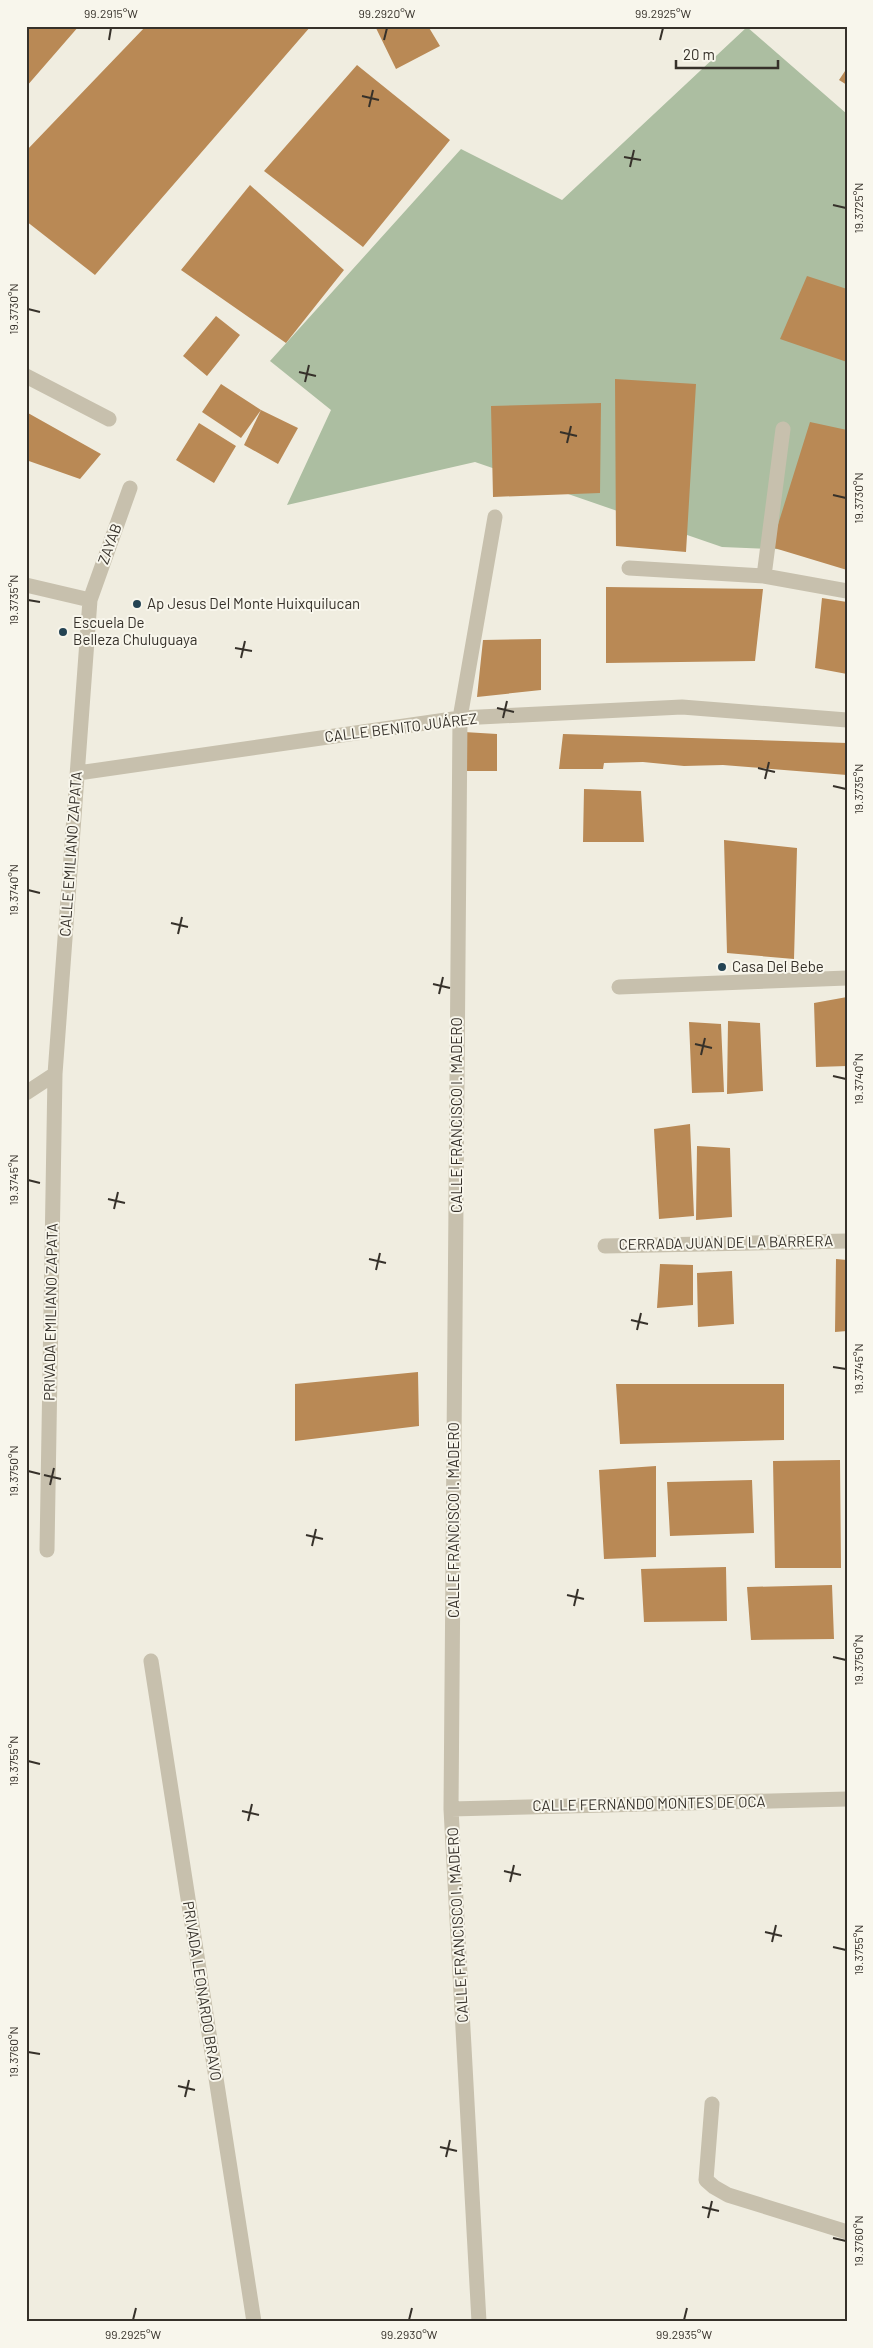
<svg xmlns="http://www.w3.org/2000/svg" width="873" height="2348" viewBox="0 0 873 2348" font-family="Barlow,sans-serif">
	<style>
		.green { fill: #acbea1 }
		.building { fill: #b98955 }
		.lines { fill: none; stroke-linecap: round; stroke-linejoin: round }
		.minor { stroke: #c7c0ad; stroke-width: 15 }
		.ticks { fill: none; stroke: #36312a; stroke-width: 2 }
		.poi-dot { fill: #244353; stroke: #f8f6ec; stroke-width: 2 }
		.labels { text-anchor: middle; stroke-width: 4; stroke-linejoin: round; paint-order: stroke }
		.street-label { font-size: 15px; fill: #36312a; stroke: #f8f6ec }
		.poi-label { font-size: 15px; fill: #36312a; stroke: #f8f6ec; text-anchor: start }
		.neatline { fill: none; stroke: #36312a; stroke-width: 2 }
		.ticks-label { font-size: 12px; text-anchor: middle; fill: #36312a }
	</style>
	<rect width="100%" height="100%" fill="#f0ede0"/>
	<path class="green" d="M747,27L847,114V552L722,547L475,462L287,505L331,410L270,361L461,149L562,200Z"/>
	<path class="building" d="M26,26H79L26,87Z
		M146,26H311L95,275L26,221V151Z
		M375,26H428L440,46L396,69Z
		M357,65L450,140L363,247L264,171Z
		M847,68V85L839,80Z
		M250,185L344,270L286,343L181,270Z
		M807,276L847,289V362L780,339Z
		M216,316L240,335L207,376L183,356Z
		M615,379L696,384L686,552L616,546Z
		M221,384L261,410L298,428L278,464L244,445L261,410L241,438L202,412Z
		M601,403L600,493L493,497L491,406Z
		M28,413L101,454L80,479L26,460Z
		M810,422L847,430V570L771,547Z
		M199,423L236,446L214,483L176,460Z
		M606,587L763,589L755,661L606,663Z
		M822,598L847,602V674L815,668Z
		M541,639V690L477,697L483,640Z
		M464,732L497,734V771H467Z
		M563,734L847,743V775L723,765L684,766L643,762L604,763L603,769H559Z
		M584,789L641,791L644,842H583Z
		M724,840L797,848L794,959L727,953Z
		M847,997V1066L816,1067L814,1003Z
		M728,1021L760,1023L763,1091L727,1094Z
		M689,1022L721,1024L724,1092L692,1093Z
		M690,1124L694,1216L659,1219L654,1129Z
		M697,1146L730,1148L732,1217L696,1220Z
		M836,1259L847,1260V1331L835,1332Z
		M660,1264L693,1265V1305L657,1308Z
		M732,1271L734,1324L698,1327L697,1273Z
		M418,1372L419,1426L295,1441V1384Z
		M616,1384H784V1440L620,1444Z
		M840,1460L841,1568H775L773,1461Z
		M656,1466V1557L604,1559L599,1470Z
		M752,1480L754,1533L670,1536L667,1482Z
		M726,1567L727,1621L644,1622L641,1569Z
		M832,1585L834,1639L751,1640L747,1587Z"/>
	<g class="lines">
		<path class="minor" d="M26,376L109,419
			M629,568L764,576L847,591
			M764,576L783,429
			M26,585L90,600
			M78,773L460,718L682,707L847,720
			M619,987L847,978
			M26,1093L55,1074
			M605,1246L847,1241
			M47,1550L55,1074L90,600L130,488
			M151,1661L254,2322
			M451,1809L847,1799
			M712,2104L706,2180L714,2187L728,2195L847,2232
			M479,2322L451,1809L460,718L495,517"/>
	</g>
	<path class="ticks" d="M109,40L111,28M384,40L387,28M660,40L663,28M362,96L379,100M369,107L373,90M624,157L641,160M630,167L634,150M833,205L846,208M28,309L40,312M299,372L316,376M305,382L309,365M560,432L577,436M567,443L571,426M833,495L846,498M28,600L40,602M235,648L252,651M241,658L245,641M497,708L514,712M503,718L507,701M758,768L775,772M765,779L769,762M833,786L846,789M28,890L40,893M171,923L188,927M178,934L182,917M433,984L450,988M439,994L443,977M695,1044L712,1048M701,1055L705,1038M833,1076L846,1079M28,1180L40,1183M108,1199L125,1203M114,1209L118,1192M369,1259L386,1263M376,1270L380,1253M631,1320L648,1324M637,1330L641,1313M833,1367L846,1369M28,1471L40,1474M44,1475L61,1479M50,1485L54,1468M306,1535L323,1539M312,1546L316,1529M567,1595L584,1599M574,1606L578,1589M833,1657L846,1660M28,1761L40,1764M242,1811L259,1815M248,1821L252,1804M504,1871L521,1875M510,1882L514,1865M765,1932L782,1936M772,1942L776,1925M833,1947L846,1950M28,2052L40,2054M178,2086L195,2090M185,2097L189,2080M440,2147L457,2151M446,2157L450,2140M702,2207L719,2211M708,2218L712,2201M833,2238L846,2241M133,2320L136,2308M409,2320L412,2308M684,2320L687,2308"/>
	<g class="poi-dot">
		<circle cx="137" cy="604" r="5"/>
		<circle cx="63" cy="632" r="5"/>
		<circle cx="722" cy="967" r="5"/>
	</g>
	<g class="labels">
		<g class="street-label">
			<text transform="translate(110 544) rotate(-70)" y="5">ZAYAB</text>
			<text transform="translate(401 728) rotate(-7)" y="5">CALLE BENITO JUÁREZ</text>
			<text transform="translate(71 854) rotate(-86)" y="5">CALLE EMILIANO ZAPATA</text>
			<text transform="translate(457 1115) rotate(-90)" y="5">CALLE FRANCISCO I. MADERO</text>
			<text transform="translate(726 1243) rotate(-1)" y="5">CERRADA JUAN DE LA BARRERA</text>
			<text transform="translate(51 1312) rotate(-89)" y="5">PRIVADA EMILIANO ZAPATA</text>
			<text transform="translate(454 1520) rotate(-90)" y="5">CALLE FRANCISCO I. MADERO</text>
			<text transform="translate(649 1804) rotate(-1)" y="5">CALLE FERNANDO MONTES DE OCA</text>
			<text transform="translate(458 1925) rotate(-93)" y="5">CALLE FRANCISCO I. MADERO</text>
			<text transform="translate(202 1991) rotate(81)" y="5">PRIVADA LEONARDO BRAVO</text>
		</g>
		<g class="poi-label">
			<text x="147" y="609">Ap Jesus Del Monte Huixquilucan</text>
			<text x="73" y="628">Escuela De<tspan x="73" dy="17">Belleza Chuluguaya</tspan></text>
			<text x="732" y="972">Casa Del Bebe</text>
		</g>
	</g>
	<rect width="873" height="2348" fill="none" stroke="#f8f6ec" stroke-width="55"/>
	<path d="M676 60v8h102v-8" fill="none" stroke="#36312a" stroke-width="2.5"/>
	<text x="683" y="60" font-size="15" fill="#36312a" stroke="#f8f6ec" stroke-width="4" paint-order="stroke">20 m</text>
	<rect x="28" y="28" width="818" height="2292" class="neatline"/>
	<g class="ticks-label">
		<text x="111" y="18">99.2915°W</text>
		<text x="387" y="18">99.2920°W</text>
		<text x="663" y="18">99.2925°W</text>
		<text transform="translate(859 208) rotate(-90)" y="4">19.3725°N</text>
		<text transform="translate(14 309) rotate(-90)" y="4">19.3730°N</text>
		<text transform="translate(859 498) rotate(-90)" y="4">19.3730°N</text>
		<text transform="translate(14 600) rotate(-90)" y="4">19.3735°N</text>
		<text transform="translate(859 789) rotate(-90)" y="4">19.3735°N</text>
		<text transform="translate(14 890) rotate(-90)" y="4">19.3740°N</text>
		<text transform="translate(859 1079) rotate(-90)" y="4">19.3740°N</text>
		<text transform="translate(14 1180) rotate(-90)" y="4">19.3745°N</text>
		<text transform="translate(859 1369) rotate(-90)" y="4">19.3745°N</text>
		<text transform="translate(14 1471) rotate(-90)" y="4">19.3750°N</text>
		<text transform="translate(859 1660) rotate(-90)" y="4">19.3750°N</text>
		<text transform="translate(14 1761) rotate(-90)" y="4">19.3755°N</text>
		<text transform="translate(859 1950) rotate(-90)" y="4">19.3755°N</text>
		<text transform="translate(14 2052) rotate(-90)" y="4">19.3760°N</text>
		<text transform="translate(859 2241) rotate(-90)" y="4">19.3760°N</text>
		<text x="133" y="2339">99.2925°W</text>
		<text x="409" y="2339">99.2930°W</text>
		<text x="684" y="2339">99.2935°W</text>
	</g>
</svg>
